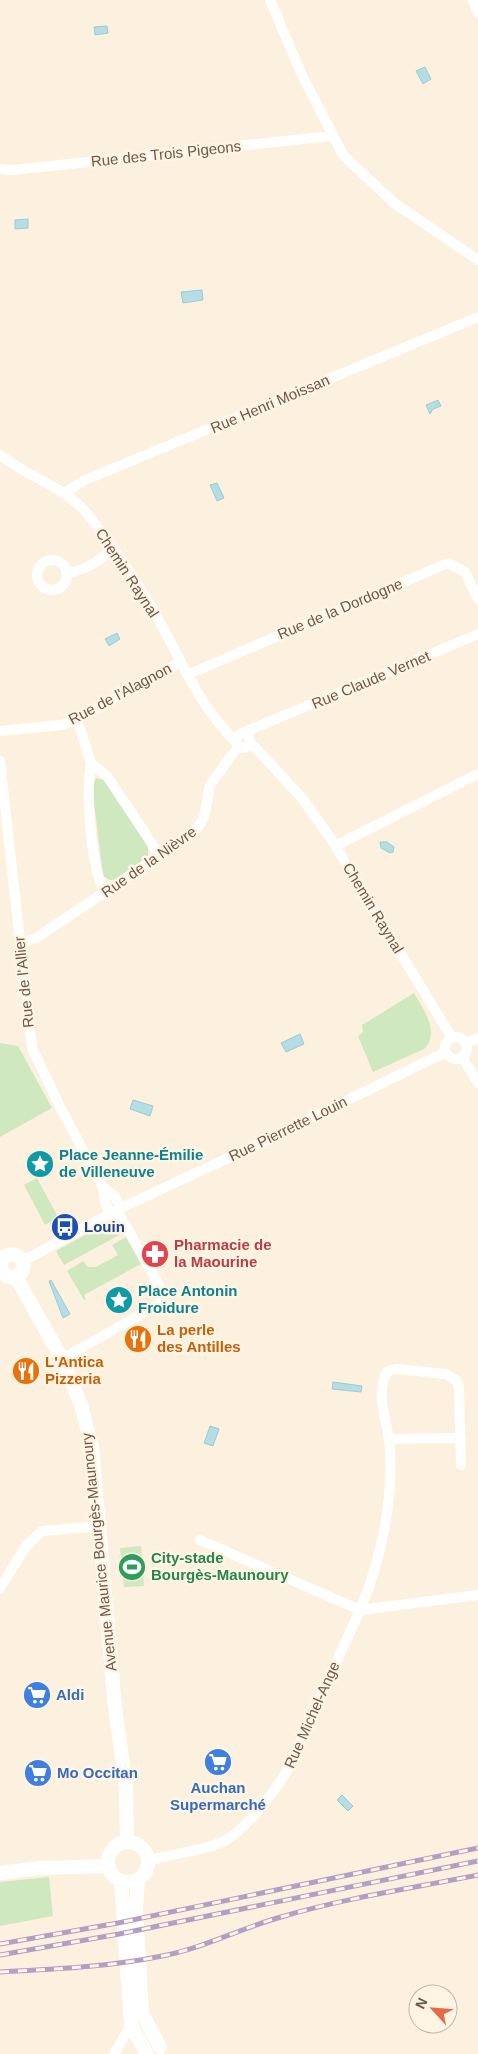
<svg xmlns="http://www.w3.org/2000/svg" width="478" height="2054" viewBox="0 0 478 2054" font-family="Helvetica,sans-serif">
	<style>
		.green { fill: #cfe8bf }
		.water { fill: #b5dde4; stroke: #9bccd6 }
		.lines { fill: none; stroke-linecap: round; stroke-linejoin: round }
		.street { stroke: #fff; stroke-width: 10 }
		.secondary { stroke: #fff; stroke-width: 14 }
		.rail-casing { stroke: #b39fc4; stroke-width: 5 }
		.rail { stroke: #fff5e5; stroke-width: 3; stroke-dasharray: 9; stroke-linecap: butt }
		.labels { text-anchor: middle; stroke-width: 5; stroke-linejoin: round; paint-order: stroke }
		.street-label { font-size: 15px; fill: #715748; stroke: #fff5e5 }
		.culture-label { font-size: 15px; font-weight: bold; fill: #0d838f; stroke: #fff5e5; text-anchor: start }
		.transit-label { font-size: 15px; font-weight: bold; fill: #164399; stroke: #fff5e5; text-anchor: start }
		.health-label { font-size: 15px; font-weight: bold; fill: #be3a42; stroke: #fff5e5; text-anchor: start }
		.food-label { font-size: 15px; font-weight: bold; fill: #c56008; stroke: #fff5e5; text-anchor: start }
		.leisure-label { font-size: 15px; font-weight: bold; fill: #27864d; stroke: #fff5e5; text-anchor: start }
		.shop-label { font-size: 15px; font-weight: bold; fill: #366cbe; stroke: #fff5e5; text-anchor: start }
	</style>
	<rect width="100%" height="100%" fill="#fcf1df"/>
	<path class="green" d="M96,778L104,780L148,846V856L116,880H110L103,876L92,786Z
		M414,993C423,1009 441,1033 424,1049L373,1072L358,1036L363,1032L362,1025Z
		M0,1043L18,1046L52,1108L0,1137Z
		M37,1178L58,1217L45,1225L24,1185Z
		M116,1218L123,1233L64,1265L56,1251Z
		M126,1237L141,1264L84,1295L86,1299L84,1300L67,1271L83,1261L88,1267H96L118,1255L112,1245Z
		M141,1546L144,1586L124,1587L120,1548Z
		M49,1877L53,1916L0,1926V1882Z"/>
	<path class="water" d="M107,26L108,33L95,35L94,27Z
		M425,67L431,79L423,84L416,71Z
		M28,219V228L15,229V220Z
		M202,290L203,300L183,303L181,292Z
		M438,400L441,406L433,409L430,414L426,405Z
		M217,483L224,498L217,501L210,485Z
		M117,633L120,639L109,646L105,639Z
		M380,842H387L394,847L393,852L390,853L381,848Z
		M300,1034L304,1044L286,1052L281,1043Z
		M133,1100L153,1106L150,1116L130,1109Z
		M51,1280L70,1314L63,1318L49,1281Z
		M333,1382L362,1386L361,1392L332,1389Z
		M210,1426L219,1429L213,1446L204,1443Z
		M342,1795L353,1806L348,1811L337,1800Z"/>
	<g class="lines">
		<path class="street" d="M270,0L301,73L343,155L394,203L478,260
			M473,0L478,13
			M0,169L13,170L332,136
			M0,455C29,478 67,487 90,517C112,545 133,576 151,606C178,652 196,703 235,741
			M64,493L83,481L478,317
			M37 575a15 15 0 1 1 30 0a15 15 0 1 1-30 0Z
			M66,573C85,571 99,561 113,549
			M187,675L448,563L465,572L478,599
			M77,719L91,763L107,776L160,856
			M0,731L61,725L77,719L181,662
			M244,733L249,736L250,742L247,747L241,748L235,741L240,734L478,634
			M250,742L302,798L331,839L452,1038
			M0,761L32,1048L60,1107L103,1187L105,1202L110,1213
			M91,763C86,795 90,864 105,893
			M335,846L478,774
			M20,943L36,938L195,832L204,818L210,785L238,747
			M445 1048a11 11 0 1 1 22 0a11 11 0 1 1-22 0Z
			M466,1043L478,1038
			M462,1057L478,1083
			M103,1187L115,1197L121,1208
			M23,1261L121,1208L258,1144L446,1052
			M62,1359L159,1304L163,1292L122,1219L115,1211
			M390,1439L461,1438
			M200,1540L360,1610C381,1560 393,1503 390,1449C389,1426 373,1391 388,1371L396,1369L446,1374L457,1381L459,1389L461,1465
			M0,1588L26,1546L42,1531L99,1526
			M149,1861C172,1853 197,1852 220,1843C244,1833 273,1793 287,1771L360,1610L478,1595
			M114,2054L131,2025"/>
		<path class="secondary" d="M0,1264L5,1256C18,1251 27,1260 22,1272L13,1278L6,1276L0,1268
			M16,1277L62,1359L81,1405L92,1447L115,1707L126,1787L127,1842
			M108 1862a20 20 0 1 1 40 0a20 20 0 1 1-40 0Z
			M0,1873L39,1868L108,1866
			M138,1880L136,1909L142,2013L160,2047
			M121,1882L131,2025L147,2054"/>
		<defs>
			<path id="rail" d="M0,1944L118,1923L478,1848
				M0,1955L119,1934L478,1861
				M0,1972C54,1969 109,1967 162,1956C204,1948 241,1928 281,1917C345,1898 413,1888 478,1875"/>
		</defs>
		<use href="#rail" class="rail-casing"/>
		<use href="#rail" class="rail"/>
	</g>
	<defs>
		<symbol id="sight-disc" viewBox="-11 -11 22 22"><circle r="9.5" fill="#0f9aa8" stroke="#fff5e5"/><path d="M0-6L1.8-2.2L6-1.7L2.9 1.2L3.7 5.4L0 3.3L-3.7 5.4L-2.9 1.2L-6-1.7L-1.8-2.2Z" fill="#fff"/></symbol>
		<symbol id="bus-disc" viewBox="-11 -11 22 22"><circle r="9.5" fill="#1a4fb4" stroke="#fff5e5"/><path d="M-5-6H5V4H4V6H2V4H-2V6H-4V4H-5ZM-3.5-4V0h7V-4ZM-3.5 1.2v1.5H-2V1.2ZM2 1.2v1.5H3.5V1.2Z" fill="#fff"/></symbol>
		<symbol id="pharmacy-disc" viewBox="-11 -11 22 22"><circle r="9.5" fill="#e0444e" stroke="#fff5e5"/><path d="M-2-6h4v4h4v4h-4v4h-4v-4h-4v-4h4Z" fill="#fff"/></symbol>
		<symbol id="restaurant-disc" viewBox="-11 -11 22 22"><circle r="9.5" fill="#e8710a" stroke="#fff5e5"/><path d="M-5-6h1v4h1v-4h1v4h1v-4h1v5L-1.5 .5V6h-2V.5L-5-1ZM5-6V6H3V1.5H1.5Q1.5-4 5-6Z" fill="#fff"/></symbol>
		<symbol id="stadium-disc" viewBox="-11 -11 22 22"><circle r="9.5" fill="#2e9e5b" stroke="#fff5e5"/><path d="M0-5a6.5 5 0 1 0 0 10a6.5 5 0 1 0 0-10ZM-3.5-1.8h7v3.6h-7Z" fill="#fff"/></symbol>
		<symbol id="supermarket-disc" viewBox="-11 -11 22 22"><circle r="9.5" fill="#3f7fe0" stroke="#fff5e5"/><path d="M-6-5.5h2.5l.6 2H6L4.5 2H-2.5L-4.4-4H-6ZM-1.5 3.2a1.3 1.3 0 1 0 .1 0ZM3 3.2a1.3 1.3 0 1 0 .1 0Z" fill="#fff"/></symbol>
	</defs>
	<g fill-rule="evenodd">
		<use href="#sight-disc" x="24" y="1148" width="32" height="32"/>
		<use href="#bus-disc" x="49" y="1211" width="32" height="32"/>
		<use href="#pharmacy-disc" x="139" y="1238" width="32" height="32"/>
		<use href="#sight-disc" x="103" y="1284" width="32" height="32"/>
		<use href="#restaurant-disc" x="122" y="1323" width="32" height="32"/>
		<use href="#restaurant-disc" x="10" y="1355" width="32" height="32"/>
		<use href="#stadium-disc" x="116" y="1551" width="32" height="32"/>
		<use href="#supermarket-disc" x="21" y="1679" width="32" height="32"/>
		<use href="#supermarket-disc" x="202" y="1746" width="32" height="32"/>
		<use href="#supermarket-disc" x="22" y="1757" width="32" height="32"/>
	</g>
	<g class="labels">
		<g class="street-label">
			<text transform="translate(166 154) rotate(-6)" y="5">Rue des Trois Pigeons</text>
			<text transform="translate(270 404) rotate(-23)" y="5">Rue Henri Moissan</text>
			<text transform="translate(127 573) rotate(57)" y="5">Chemin Raynal</text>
			<text transform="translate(340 609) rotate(-23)" y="5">Rue de la Dordogne</text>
			<text transform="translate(371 680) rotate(-23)" y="5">Rue Claude Vernet</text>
			<text transform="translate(120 694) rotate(-28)" y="5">Rue de l'Alagnon</text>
			<text transform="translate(149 862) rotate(-35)" y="5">Rue de la Nièvre</text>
			<text transform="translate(373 908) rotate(59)" y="5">Chemin Raynal</text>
			<text transform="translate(24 982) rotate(-96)" y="5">Rue de l'Allier</text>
			<text transform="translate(288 1129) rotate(-26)" y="5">Rue Pierrette Louin</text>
			<text transform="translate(99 1552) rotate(-96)" y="5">Avenue Maurice Bourgès-Maunoury</text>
			<text transform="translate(312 1715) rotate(-66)" y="5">Rue Michel-Ange</text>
		</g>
		<g class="culture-label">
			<text x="59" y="1160">Place Jeanne-Émilie<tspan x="59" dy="17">de Villeneuve</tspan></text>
			<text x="138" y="1296">Place Antonin<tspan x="138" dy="17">Froidure</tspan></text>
		</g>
		<g class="transit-label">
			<text x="84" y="1232">Louin</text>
		</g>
		<g class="health-label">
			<text x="174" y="1250">Pharmacie de<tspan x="174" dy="17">la Maourine</tspan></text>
		</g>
		<g class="food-label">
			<text x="157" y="1335">La perle<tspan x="157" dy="17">des Antilles</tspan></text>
			<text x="45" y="1367">L'Antica<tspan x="45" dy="17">Pizzeria</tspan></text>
		</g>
		<g class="leisure-label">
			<text x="151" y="1563">City-stade<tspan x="151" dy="17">Bourgès-Maunoury</tspan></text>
		</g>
		<g class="shop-label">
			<text x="56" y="1700">Aldi</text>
			<text x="57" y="1778">Mo Occitan</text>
			<text x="218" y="1793" text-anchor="middle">Auchan<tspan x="218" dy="17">Supermarché</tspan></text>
		</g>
	</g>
	<g transform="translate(433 2009) rotate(296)"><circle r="24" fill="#fff5e5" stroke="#c6b6a6"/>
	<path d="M0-4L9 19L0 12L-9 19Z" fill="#e56a45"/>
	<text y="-8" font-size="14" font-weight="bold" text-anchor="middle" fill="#715748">N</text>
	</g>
</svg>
